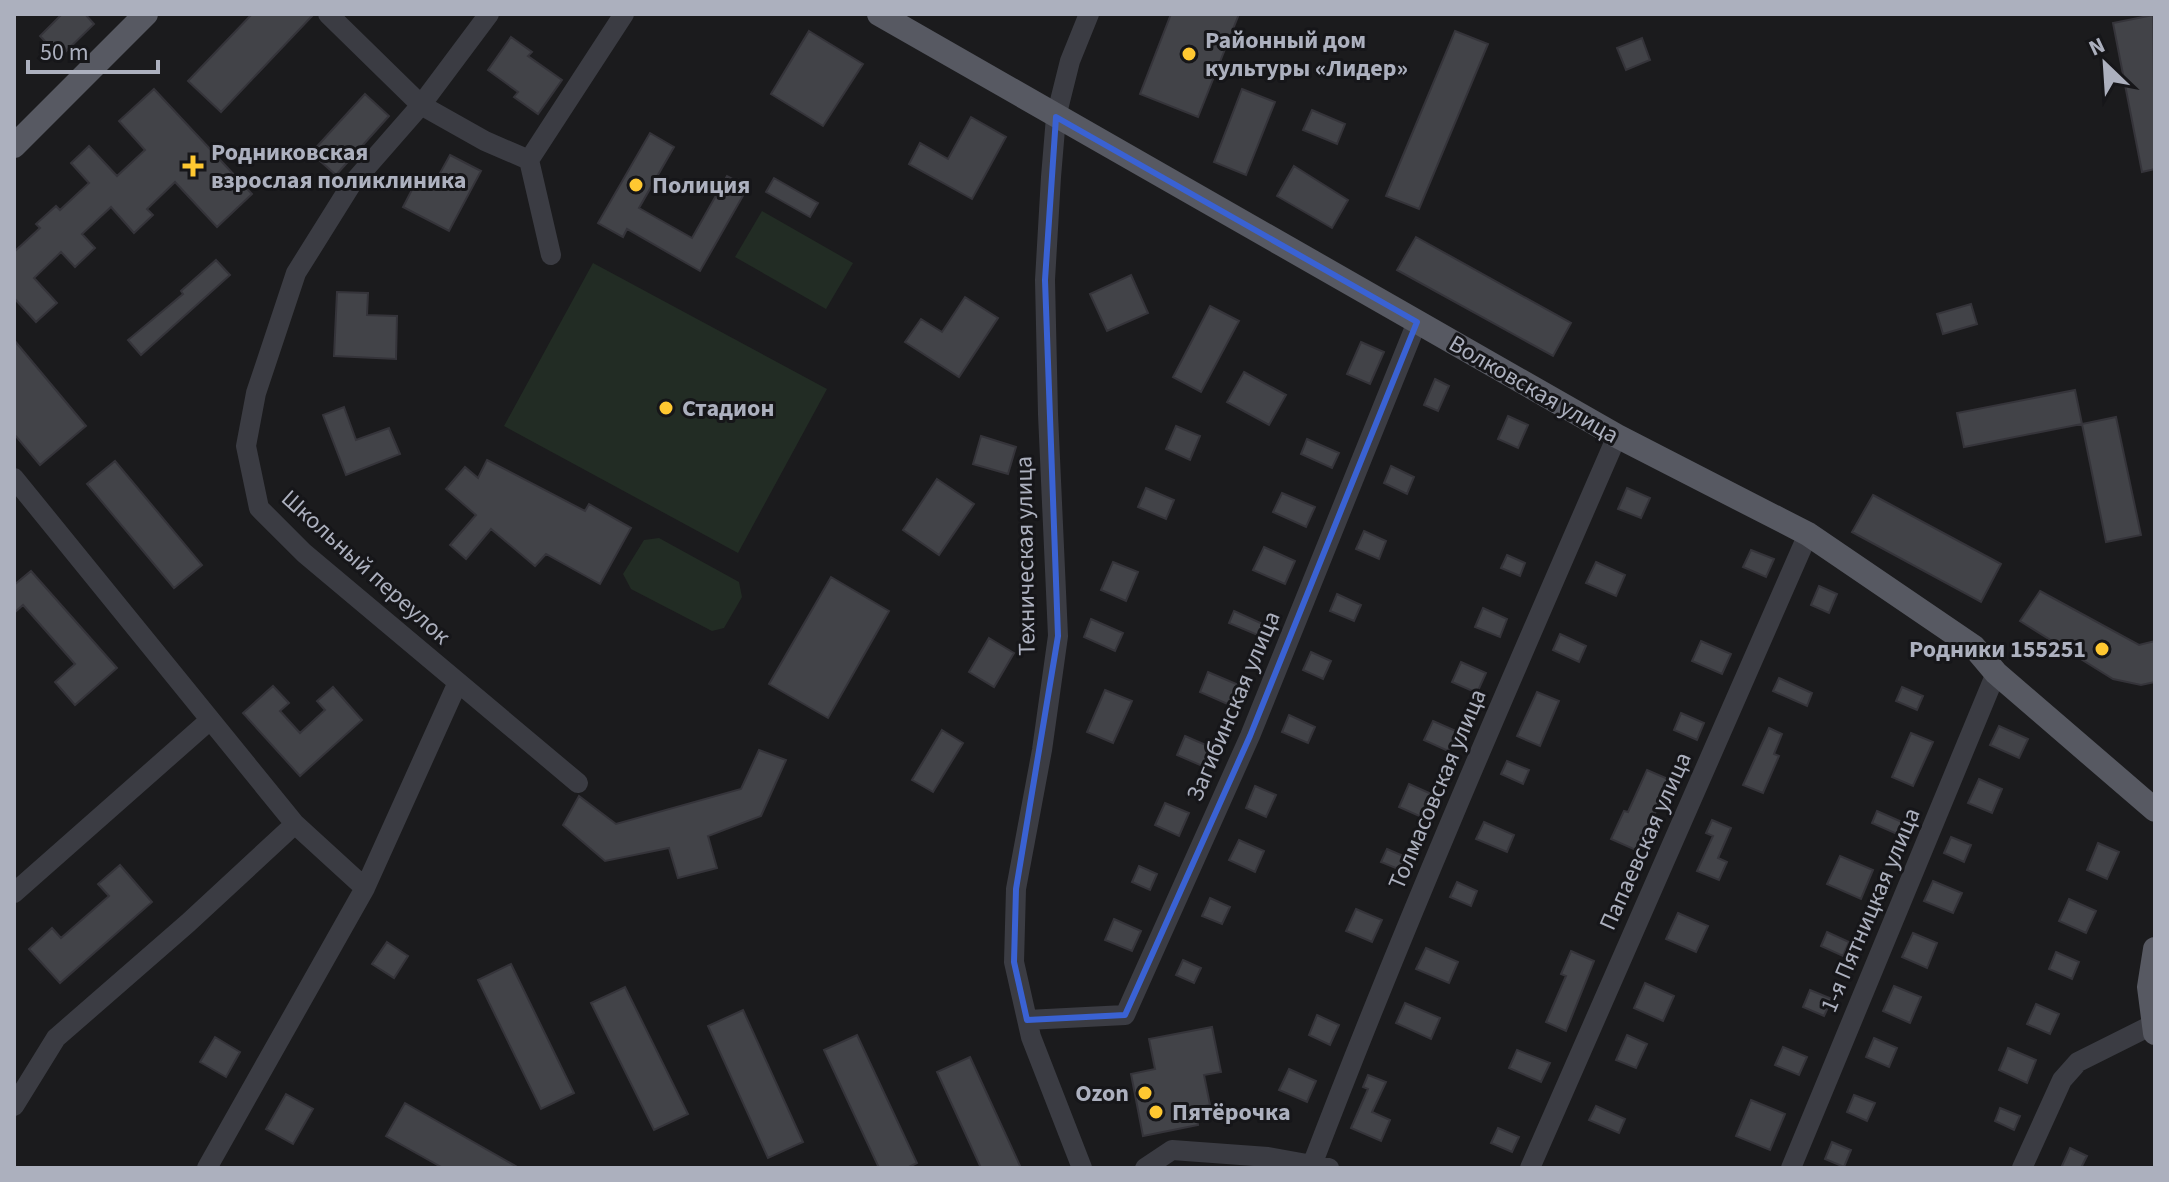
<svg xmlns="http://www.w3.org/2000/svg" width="2169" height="1182" viewBox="0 0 2169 1182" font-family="'Source Sans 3',sans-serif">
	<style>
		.green { fill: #222c24 }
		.building { fill: #424348; stroke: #35343a; stroke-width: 2 }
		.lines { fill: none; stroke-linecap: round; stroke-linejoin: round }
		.minor { stroke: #3b3c43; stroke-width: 20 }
		.major { stroke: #575962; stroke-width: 24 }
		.marked { fill: none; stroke: #3a62d3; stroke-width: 6; stroke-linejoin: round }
		.poi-dot { fill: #ffc831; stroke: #161619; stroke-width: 3 }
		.labels { text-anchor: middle; stroke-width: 6; stroke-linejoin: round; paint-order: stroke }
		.poi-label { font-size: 24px; font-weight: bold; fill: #acb0be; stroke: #161619; text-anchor: start }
		.street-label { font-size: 24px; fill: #acb0be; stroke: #161619 }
	</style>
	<rect width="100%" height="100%" fill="#1b1b1d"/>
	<path class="green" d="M762,211L853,263L826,309L735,257Z
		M593,263L827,389L738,553L504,426Z
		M659,538L739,582L742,597L724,628L712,631L631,589L623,574L644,540Z"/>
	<path class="building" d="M62,14H85L94,24L60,57L40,36Z
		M252,14H314L221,112L188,81Z
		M1171,14H1239L1198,117L1140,94Z
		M2153,15L2155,169L2142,172L2113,23Z
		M809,31L863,64L823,126L771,94Z
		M1455,31L1488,44L1419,209L1386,196Z
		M511,37L532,52L528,56L562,80L538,114L514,97L518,92L488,70Z
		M1642,38L1650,60L1626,70L1617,48Z
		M154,89L252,194L217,227L175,182L147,209L153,215L134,233L111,207L82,234L95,248L75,267L61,252L34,278L57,303L36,322L14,298V252L40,228L36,224L56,206L60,210L89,183L71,163L89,146L117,176L145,150L119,121Z
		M1242,89L1275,102L1246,175L1214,162Z
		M365,94L389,116L336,175L311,153Z
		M1312,110L1345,124L1337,144L1303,130Z
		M971,117L1006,137L972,199L909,164L920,143L948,159Z
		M650,133L674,147L639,208L692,238L727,176L748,187L700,271L627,229L623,237L598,223Z
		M450,155L481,171L449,231L403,207L418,178L433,186Z
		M1294,166L1348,200L1332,228L1277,196Z
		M774,178L818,203L810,217L766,192Z
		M1416,237L1571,323L1553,356L1397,270Z
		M216,260L230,275L141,355L128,340L183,294L181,291Z
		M1131,275L1148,313L1107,331L1090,294Z
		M337,292L368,293L367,315L397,316L396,359L334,356Z
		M965,297L998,318L959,377L905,342L921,319L942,332Z
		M1971,304L1977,324L1943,334L1937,314Z
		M1210,306L1239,321L1201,392L1173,377Z
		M14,340L86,426L40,465L14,434Z
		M1361,342L1384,352L1370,384L1347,374Z
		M1244,372L1286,395L1269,425L1227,402Z
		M1435,379L1449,386L1438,411L1424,405Z
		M2075,390L2082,424L1964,447L1957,413Z
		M344,407L356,440L389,428L400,454L346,475L323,415Z
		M1508,416L1528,425L1518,448L1498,439Z
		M2116,417L2141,535L2106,542L2082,424Z
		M1176,426L1200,436L1190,460L1166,449Z
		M981,436L1016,447L1008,474L973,464Z
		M1307,439L1339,453L1332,468L1301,454Z
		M487,460L585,511L589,504L631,528L600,584L546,554L535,566L491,529L466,559L450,545L476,515L446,489L465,467L478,478Z
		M115,461L202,565L174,588L87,484Z
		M1391,466L1414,477L1407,494L1384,483Z
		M937,479L974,504L939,555L903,530Z
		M1146,488L1174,500L1166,519L1138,507Z
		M1627,488L1650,498L1641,518L1618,509Z
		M1282,493L1315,507L1306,527L1273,512Z
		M1873,495L2001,564L1981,602L1852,532Z
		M1364,531L1386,541L1379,559L1356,549Z
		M1264,547L1295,561L1285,584L1253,570Z
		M1751,550L1774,559L1766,577L1743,567Z
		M1507,555L1525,563L1520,576L1501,568Z
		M1113,562L1138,572L1126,601L1101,590Z
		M1596,562L1625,575L1616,596L1586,583Z
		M31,571L117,668L75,705L55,682L75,664L23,605L14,613V585Z
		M831,577L889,611L828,718L769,684Z
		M1819,586L1837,594L1829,613L1811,605Z
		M2040,591L2139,645L2155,641V682L2141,685L2113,679L2020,621Z
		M1337,594L1361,605L1354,621L1330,611Z
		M1483,608L1507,619L1500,637L1475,627Z
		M1234,611L1265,625L1260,636L1229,623Z
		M1091,619L1123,633L1115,651L1084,637Z
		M1560,634L1586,646L1579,662L1553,650Z
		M989,638L1014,653L994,687L969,672Z
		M1701,641L1731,654L1722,674L1692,661Z
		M1311,652L1331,661L1323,679L1303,670Z
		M1461,662L1486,673L1477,693L1452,682Z
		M1208,672L1241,686L1232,706L1200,692Z
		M1779,678L1812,693L1807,706L1773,691Z
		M273,686L289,703L280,711L300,733L325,710L317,701L333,687L362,720L300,776L243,713Z
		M1902,687L1923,696L1917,710L1896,701Z
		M1105,690L1132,701L1113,743L1087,732Z
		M1537,692L1559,701L1540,746L1517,736Z
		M1681,713L1704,723L1697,740L1674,730Z
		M1289,715L1315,727L1308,743L1282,732Z
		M1433,721L1456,731L1448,751L1424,740Z
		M1999,726L2028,739L2019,758L1990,745Z
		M1769,728L1782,734L1774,754L1779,756L1763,793L1743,785Z
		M942,730L963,743L933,792L912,780Z
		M1911,733L1933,742L1913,786L1892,777Z
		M1185,736L1215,749L1207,768L1177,755Z
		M759,750L786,760L761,816L708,836L717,868L678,878L669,848L605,861L563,825L579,796L616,824L741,789Z
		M1507,761L1529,770L1523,784L1501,774Z
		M1647,770L1675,782L1664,806L1659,804L1638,851L1611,839L1624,811L1628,812Z
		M1979,779L2002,789L1992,813L1968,803Z
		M1409,784L1436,796L1426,819L1399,807Z
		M1255,786L1276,795L1266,817L1246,808Z
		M1165,803L1189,813L1179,836L1155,825Z
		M1877,811L1902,822L1897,834L1872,823Z
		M1712,820L1731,828L1718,858L1727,862L1719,880L1697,871L1713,836L1706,833Z
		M1484,822L1514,835L1507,852L1476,839Z
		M1951,837L1971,845L1964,862L1944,853Z
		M1239,840L1264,851L1255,872L1229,860Z
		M2098,843L2119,852L2107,879L2087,870Z
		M1387,849L1408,858L1403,871L1381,862Z
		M1840,856L1873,870L1861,899L1827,884Z
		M120,865L152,902L60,983L29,949L52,928L61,938L109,896L98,884Z
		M1139,866L1157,874L1150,890L1132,882Z
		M1933,881L1962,893L1953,913L1924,901Z
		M1457,882L1477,891L1471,906L1450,897Z
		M1210,898L1230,907L1222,924L1202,916Z
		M2069,899L2096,911L2086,933L2059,921Z
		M1356,909L1382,920L1372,942L1346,931Z
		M1678,913L1708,926L1696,952L1666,939Z
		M1114,919L1141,931L1132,951L1105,940Z
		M1827,932L1849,942L1843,956L1821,946Z
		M1913,933L1937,943L1927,968L1902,957Z
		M387,942L408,956L394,978L372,964Z
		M1426,948L1458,962L1449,983L1416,969Z
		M1571,951L1594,961L1566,1031L1546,1022L1566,976L1561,974Z
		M2056,952L2079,962L2072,979L2049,969Z
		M1183,960L1201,968L1194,983L1176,975Z
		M511,964L574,1093L541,1109L478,980Z
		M1645,983L1674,996L1663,1021L1634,1008Z
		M1894,986L1921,997L1910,1023L1883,1011Z
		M625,987L688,1114L654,1130L591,1003Z
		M1810,990L1832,999L1824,1016L1803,1007Z
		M1405,1003L1440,1018L1431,1039L1396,1023Z
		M2036,1004L2059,1014L2050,1034L2027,1024Z
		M743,1010L803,1142L768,1158L708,1026Z
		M1317,1015L1339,1025L1330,1045L1309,1035Z
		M1212,1027L1221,1072L1204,1075L1210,1105L1195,1108L1198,1125L1143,1136L1131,1074L1155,1069L1149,1039Z
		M857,1035L917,1163L907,1168H879L824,1050Z
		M1627,1035L1647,1044L1636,1068L1616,1060Z
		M215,1037L240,1052L226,1077L200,1062Z
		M1874,1038L1897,1048L1889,1067L1866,1057Z
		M1783,1047L1807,1057L1799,1075L1775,1065Z
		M2008,1048L2036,1060L2027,1083L1999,1070Z
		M1517,1050L1550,1063L1541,1082L1509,1068Z
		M970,1057L1021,1168H981L937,1072Z
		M1289,1069L1316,1081L1307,1102L1279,1090Z
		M1368,1075L1386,1082L1372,1112L1390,1120L1381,1141L1351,1128L1368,1089L1363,1087Z
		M286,1094L313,1109L293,1144L266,1129Z
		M1854,1095L1875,1103L1867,1121L1847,1112Z
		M1751,1100L1785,1114L1770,1150L1736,1136Z
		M405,1103L519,1168H443L386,1136Z
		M1596,1106L1625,1119L1619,1133L1589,1120Z
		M2000,1108L2020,1116L2014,1130L1995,1121Z
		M1498,1128L1519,1137L1512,1152L1491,1143Z
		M1832,1142L1851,1150L1844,1167L1825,1159Z
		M2070,1148L2087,1156L2081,1168H2061Z"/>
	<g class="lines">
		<path class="minor" d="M328,14L421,105L485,141L529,160
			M489,14L421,105L351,185L296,273L256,393L246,446L259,508L304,553L578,783
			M551,255L529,160L624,14
			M14,478L295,824L365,888
			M14,893L210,720
			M1027,1020L1125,1015L1250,736L1417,322
			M14,1106L56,1038L188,923L295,824
			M1312,1165C1406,919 1512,677 1617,436
			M207,1168L365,888L458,682
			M1082,1168L1031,1037L1014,962L1016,889L1042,750L1058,636L1048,414L1045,280L1051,177L1056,117L1070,61L1089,14
			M1145,1168L1172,1150L1268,1157L1329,1168
			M1530,1168L1808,534
			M1791,1168L1996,673
			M2022,1168L2062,1080L2078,1062L2152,1025"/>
		<path class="major" d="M879,14L1617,436L1808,534L1974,647L1996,673L2155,810
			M14,146L146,14
			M2155,949L2149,987L2155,1033"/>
	</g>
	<path class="marked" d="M1056,117L1417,322L1250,736L1125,1015L1027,1020L1014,962L1016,889L1058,636L1045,280Z"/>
	<g class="poi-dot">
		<circle cx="1189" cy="54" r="8"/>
		<path d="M189 154h8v8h8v8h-8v8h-8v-8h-8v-8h8z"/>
		<circle cx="636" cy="185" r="8"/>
		<circle cx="666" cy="408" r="8"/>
		<circle cx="2102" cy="649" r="8"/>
		<circle cx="1145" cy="1093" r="8"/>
		<circle cx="1156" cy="1112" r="8"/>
	</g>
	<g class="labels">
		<g class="poi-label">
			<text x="1205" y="48">Районный дом<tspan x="1205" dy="28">культуры «Лидер»</tspan></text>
			<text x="211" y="160">Родниковская<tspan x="211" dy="28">взрослая поликлиника</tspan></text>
			<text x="652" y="193">Полиция</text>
			<text x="682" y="416">Стадион</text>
			<text x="2086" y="657" text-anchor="end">Родники 155251</text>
			<text x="1129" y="1101" text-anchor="end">Ozon</text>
			<text x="1172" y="1120">Пятёрочка</text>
		</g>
		<g class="street-label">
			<text transform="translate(1534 389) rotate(30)" y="8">Волковская улица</text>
			<text transform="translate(1025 556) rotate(-91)" y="8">Техническая улица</text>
			<text transform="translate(366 567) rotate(42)" y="8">Школьный переулок</text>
			<text transform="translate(1233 706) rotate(-67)" y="8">Загибинская улица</text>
			<text transform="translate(1437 789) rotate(-67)" y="8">Толмасовская улица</text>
			<text transform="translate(1645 841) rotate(-66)" y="8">Папаевская улица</text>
			<text transform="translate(1870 910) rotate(-67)" y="8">1-я Пятницкая улица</text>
		</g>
	</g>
	<rect width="2169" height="1182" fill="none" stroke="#acb0be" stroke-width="32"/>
	<g transform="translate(2105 64) rotate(335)" stroke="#161619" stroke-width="6" paint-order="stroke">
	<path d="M0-6L14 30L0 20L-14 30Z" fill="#acb0be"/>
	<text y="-12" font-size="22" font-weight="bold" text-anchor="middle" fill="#acb0be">N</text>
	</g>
	<path d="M28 60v12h130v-12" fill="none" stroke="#acb0be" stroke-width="4"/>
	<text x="40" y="60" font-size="24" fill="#acb0be" stroke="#161619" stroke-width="6" paint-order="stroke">50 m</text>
</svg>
